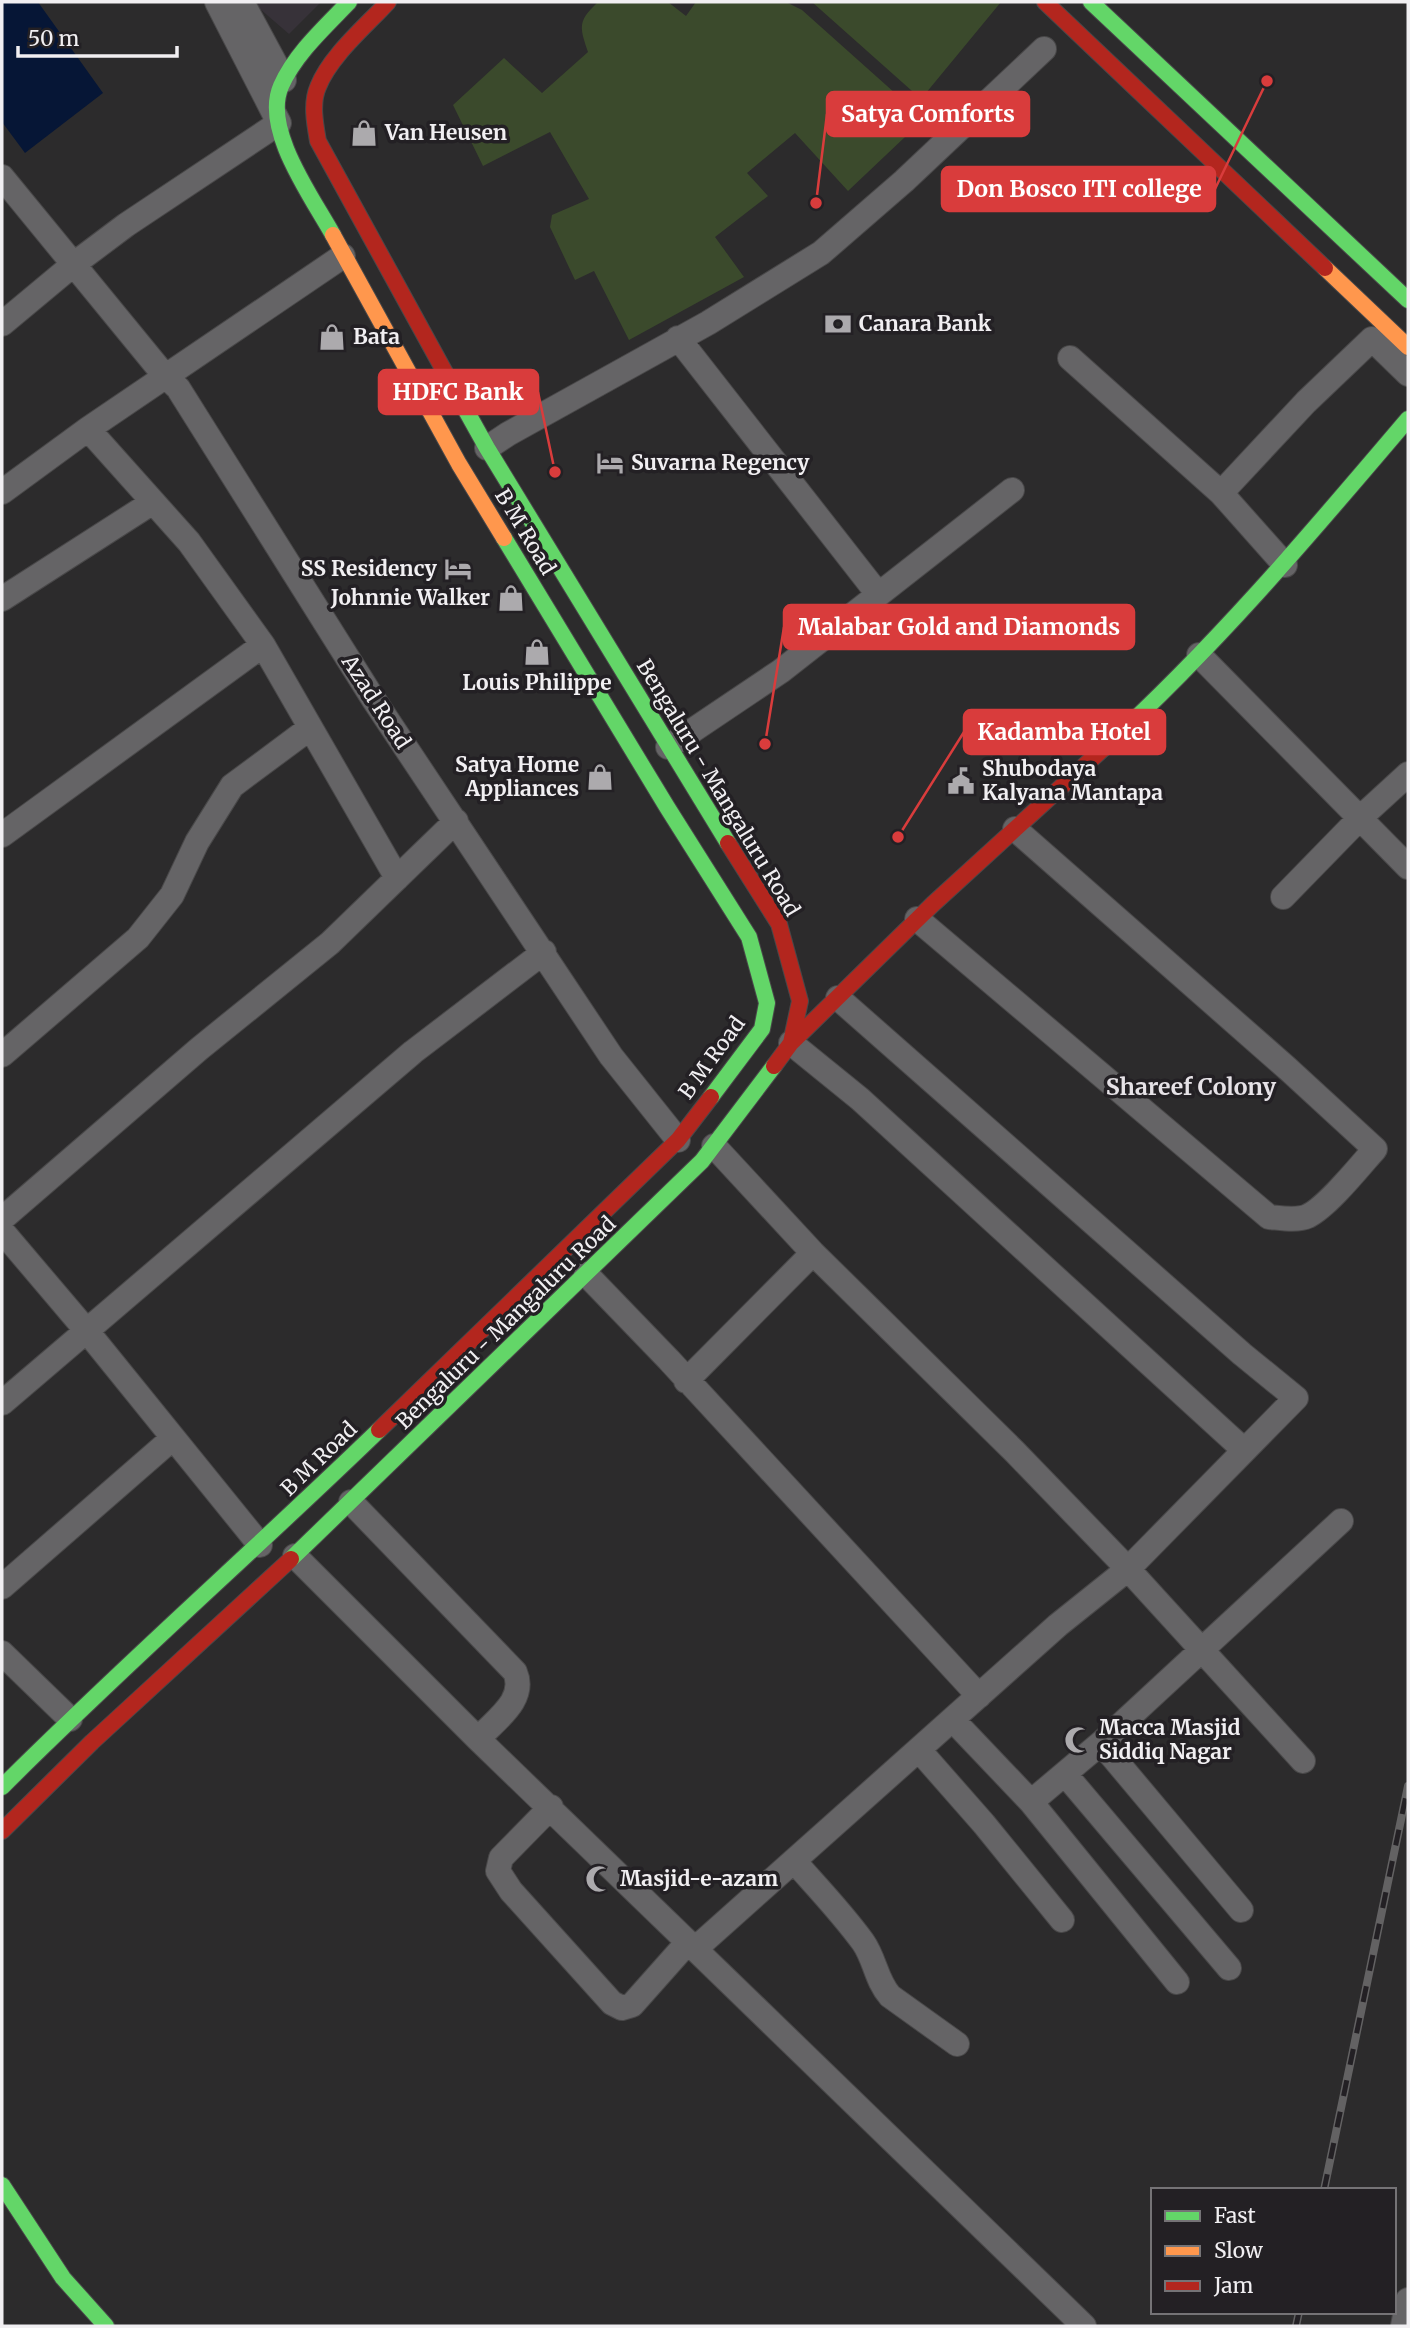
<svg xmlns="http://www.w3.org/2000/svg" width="1410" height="2328" viewBox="0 0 1410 2328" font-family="Merriweather,serif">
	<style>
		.built { fill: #373239 }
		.green { fill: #3b4a2c }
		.water { fill: #061636 }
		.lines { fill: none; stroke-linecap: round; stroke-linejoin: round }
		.street-casing { stroke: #494849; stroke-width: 26 }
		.fast-casing { stroke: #494849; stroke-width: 18 }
		.slow-casing { stroke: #494849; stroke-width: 18 }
		.jam-casing { stroke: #494849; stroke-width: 18 }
		.street { stroke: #656466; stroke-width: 24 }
		.fast { stroke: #63d668; stroke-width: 16 }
		.slow { stroke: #ff974d; stroke-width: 16 }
		.jam { stroke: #b3261e; stroke-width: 16 }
		.rail-casing { stroke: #636263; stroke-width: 8 }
		.rail { stroke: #232024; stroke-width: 5; stroke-dasharray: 16; stroke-linecap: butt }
		.labels { text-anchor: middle; stroke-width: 7; stroke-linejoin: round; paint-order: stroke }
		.poi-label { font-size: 21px; font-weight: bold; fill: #f1eff2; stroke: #232024; text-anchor: start }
		.street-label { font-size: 21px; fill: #f1eff2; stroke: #232024 }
		.neighbourhood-label { font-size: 23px; font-weight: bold; fill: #e6e2e7; stroke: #232024 }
		.leader { fill: none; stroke: #d93c3c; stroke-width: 2.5 }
		.callout-dot { fill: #d93c3c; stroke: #232024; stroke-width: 2.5 }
		.callout { fill: #d93c3c; stroke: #d93c3c; stroke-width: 2.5 }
		.callout-label { font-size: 23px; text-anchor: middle; font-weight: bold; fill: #fff }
	</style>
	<rect width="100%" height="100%" fill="#2c2b2c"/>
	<path class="built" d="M252,2H321L289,34Z"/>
	<path class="green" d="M598,2H668L686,16L696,2H786L802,10L924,119L848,191L795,133L747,173L768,196L715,237L744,277L629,340L594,271L575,280L550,227L552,215L589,199L550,132L483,166L453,105L504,58L542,93L588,52C579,26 578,21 598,2Z
		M812,2H1001L921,99Z"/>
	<path class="water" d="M2,2H38L103,93L25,153L2,122Z"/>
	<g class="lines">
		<defs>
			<path id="street" d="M242,2L284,80
				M2,177L165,376L178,388L374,700L611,1056L678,1140
				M2,324L74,264L126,225L279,123L217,2
				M678,338L878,594
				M1070,358L1221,493L1285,565
				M487,448L508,434L708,323L821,253L904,181L1044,49
				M2,492L88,429
				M1221,493L1306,402L1372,339L1408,374
				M2,599L153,502
				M263,645L397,878
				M1199,655L1408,867
				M668,747L781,671L1012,490
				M2,835L263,645L189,542L88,429L343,256
				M1283,897L1360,818L1408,774
				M917,919L1269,1217C1281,1218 1297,1221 1308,1216C1328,1206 1359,1167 1375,1149L1288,1069L1015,829
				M791,1043L860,1099L1244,1450
				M2,1055L138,938L172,895L197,842L232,786L310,728
				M714,1146L813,1253L1015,1452L1128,1569L1303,1761
				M2,1219L199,1049L330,943L456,821
				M2,1231L86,1330L260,1545
				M586,1274L669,1360L979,1696
				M686,1381L813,1253
				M2,1403L413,1052L544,952
				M351,1502L515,1672C527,1700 495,1720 478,1739
				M295,1556L478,1739L695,1949L1058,1625L1128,1569L1296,1398L1242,1354L838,998
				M2,1587L173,1438
				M2,1653L70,1719
				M953,1720L1031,1802L1177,1982
				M1101,1743L1241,1910
				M919,1750L984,1824L1062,1920
				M1065,1774L1229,1968
				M1031,1802L1101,1743L1341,1521
				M551,1807L501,1858L498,1871L511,1891L612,2003L622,2008L632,2005L688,1942
				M794,1861C817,1887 842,1913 863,1942C875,1959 876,1980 890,1996L957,2044
				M695,1949L1084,2326
				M1403,2326L1408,2300"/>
			<path id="fast" d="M1091,2L1408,300
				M333,235C312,197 262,129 281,86C295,54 325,27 349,2
				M453,387L487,448L728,843
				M504,538L667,807L749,937L767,1003L762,1029L711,1097
				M1106,746C1216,646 1312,532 1408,419
				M291,1559L702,1161L774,1066
				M2,1787C125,1664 255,1550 379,1430
				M2,2185L63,2278L106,2326"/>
			<path id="slow" d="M333,235L459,464L504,538
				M1325,268L1408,347"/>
			<path id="jam" d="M388,2C366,26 330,56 318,87C311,103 315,124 318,141L453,387
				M1045,2L1325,268
				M728,843L779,924L800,1001L791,1043L774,1066
				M791,1043L933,904L1106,746
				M379,1430L678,1140L711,1097
				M2,1831L92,1742L291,1559"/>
		</defs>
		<use href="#street" class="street-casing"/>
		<use href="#fast" class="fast-casing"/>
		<use href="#slow" class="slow-casing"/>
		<use href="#jam" class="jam-casing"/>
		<use href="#street" class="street"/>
		<use href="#fast" class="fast"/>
		<use href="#slow" class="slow"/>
		<use href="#jam" class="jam"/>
		<defs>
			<path id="rail" d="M1324,2190L1408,1786
				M1296,2326L1299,2312"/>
		</defs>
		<use href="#rail" class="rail-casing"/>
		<use href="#rail" class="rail"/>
	</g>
	<defs>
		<symbol id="shop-bare" viewBox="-9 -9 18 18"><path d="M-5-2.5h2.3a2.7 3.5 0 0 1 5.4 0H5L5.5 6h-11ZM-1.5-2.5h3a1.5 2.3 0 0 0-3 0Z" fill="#acaaad" stroke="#232024" stroke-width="2.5" paint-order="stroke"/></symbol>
		<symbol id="bank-bare" viewBox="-9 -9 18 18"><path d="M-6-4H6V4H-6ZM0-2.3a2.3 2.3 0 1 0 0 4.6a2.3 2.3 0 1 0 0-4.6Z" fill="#acaaad" stroke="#232024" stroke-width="2.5" paint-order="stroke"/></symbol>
		<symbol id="hotel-bare" viewBox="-9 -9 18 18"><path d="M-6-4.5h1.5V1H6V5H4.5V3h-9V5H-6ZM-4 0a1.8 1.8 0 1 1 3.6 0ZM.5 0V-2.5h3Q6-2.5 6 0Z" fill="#acaaad" stroke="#232024" stroke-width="2.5" paint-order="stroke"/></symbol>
		<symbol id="civic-bare" viewBox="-9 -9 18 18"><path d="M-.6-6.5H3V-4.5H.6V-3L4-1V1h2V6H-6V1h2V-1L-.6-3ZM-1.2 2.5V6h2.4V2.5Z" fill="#acaaad" stroke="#232024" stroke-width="2.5" paint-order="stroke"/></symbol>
		<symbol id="mosque-bare" viewBox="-9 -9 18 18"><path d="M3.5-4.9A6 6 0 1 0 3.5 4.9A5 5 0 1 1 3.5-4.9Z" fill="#acaaad" stroke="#232024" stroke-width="2.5" paint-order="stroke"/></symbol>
	</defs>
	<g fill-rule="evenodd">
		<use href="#shop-bare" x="345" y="114" width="38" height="38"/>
		<use href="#bank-bare" x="819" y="305" width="38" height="38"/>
		<use href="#shop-bare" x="313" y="318" width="38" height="38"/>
		<use href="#hotel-bare" x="591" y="444" width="38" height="38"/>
		<use href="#hotel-bare" x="439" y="550" width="38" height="38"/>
		<use href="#shop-bare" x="492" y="579" width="38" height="38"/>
		<use href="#shop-bare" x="518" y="633" width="38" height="38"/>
		<use href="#shop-bare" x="581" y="758" width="38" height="38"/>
		<use href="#civic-bare" x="942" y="762" width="38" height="38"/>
		<use href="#mosque-bare" x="1059" y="1721" width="38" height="38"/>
		<use href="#mosque-bare" x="580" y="1860" width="38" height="38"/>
	</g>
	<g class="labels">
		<g class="poi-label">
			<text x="385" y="140">Van Heusen</text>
			<text x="859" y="331">Canara Bank</text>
			<text x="353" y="344">Bata</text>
			<text x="631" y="470">Suvarna Regency</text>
			<text x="437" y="576" text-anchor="end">SS Residency</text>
			<text x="490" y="605" text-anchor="end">Johnnie Walker</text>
			<text x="537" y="690" text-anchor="middle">Louis Philippe</text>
			<text x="579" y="772" text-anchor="end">Satya Home<tspan x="579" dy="24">Appliances</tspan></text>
			<text x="982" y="776">Shubodaya<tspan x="982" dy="24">Kalyana Mantapa</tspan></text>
			<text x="1099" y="1735">Macca Masjid<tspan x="1099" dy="24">Siddiq Nagar</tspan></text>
			<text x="620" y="1886">Masjid-e-azam</text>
		</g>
		<g class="street-label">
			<text transform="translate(525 532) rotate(59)" y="7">B M Road</text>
			<text transform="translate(376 702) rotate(57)" y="7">Azad Road</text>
			<text transform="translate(718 788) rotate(59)" y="7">Bengaluru - Mangaluru Road</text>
			<text transform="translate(712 1058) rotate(-54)" y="7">B M Road</text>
			<text transform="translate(506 1323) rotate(-44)" y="7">Bengaluru - Mangaluru Road</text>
			<text transform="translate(319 1459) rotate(-44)" y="7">B M Road</text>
		</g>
		<g class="neighbourhood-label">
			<text x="1191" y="1095">Shareef Colony</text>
		</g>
	</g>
	<path class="leader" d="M816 203L827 114M1267 81L1215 189M555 472L538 392M765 744L784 627M898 837L964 732"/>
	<g class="callout-dot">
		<circle cx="816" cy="203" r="7"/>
		<circle cx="1267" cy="81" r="7"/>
		<circle cx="555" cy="472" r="7"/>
		<circle cx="765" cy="744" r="7"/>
		<circle cx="898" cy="837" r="7"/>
	</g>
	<g class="callout">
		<rect x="827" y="92" width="202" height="44" rx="7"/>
		<rect x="942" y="167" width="273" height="44" rx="7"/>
		<rect x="379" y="370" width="159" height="44" rx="7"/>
		<rect x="784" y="605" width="350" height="44" rx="7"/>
		<rect x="964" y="710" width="201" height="44" rx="7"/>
	</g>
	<g class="callout-label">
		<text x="928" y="122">Satya Comforts</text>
		<text x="1079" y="197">Don Bosco ITI college</text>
		<text x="458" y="400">HDFC Bank</text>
		<text x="959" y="635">Malabar Gold and Diamonds</text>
		<text x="1064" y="740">Kadamba Hotel</text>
	</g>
	<rect width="1410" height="2328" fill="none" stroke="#f1eff2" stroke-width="7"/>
	<rect x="1151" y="2188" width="245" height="126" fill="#232024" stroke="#757376" stroke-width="2"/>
	<rect x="1165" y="2211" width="35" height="10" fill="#63d668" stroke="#757376" stroke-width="2"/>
	<text x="1214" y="2223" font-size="21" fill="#f1eff2">Fast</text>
	<rect x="1165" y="2246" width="35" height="10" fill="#ff974d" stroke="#757376" stroke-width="2"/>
	<text x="1214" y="2258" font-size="21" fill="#f1eff2">Slow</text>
	<rect x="1165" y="2281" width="35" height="10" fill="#b3261e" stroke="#757376" stroke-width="2"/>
	<text x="1214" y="2293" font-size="21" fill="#f1eff2">Jam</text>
	<path d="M18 46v10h159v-10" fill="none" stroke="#f1eff2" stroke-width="3.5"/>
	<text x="28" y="46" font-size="21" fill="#f1eff2" stroke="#232024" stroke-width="5" paint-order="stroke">50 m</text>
</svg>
